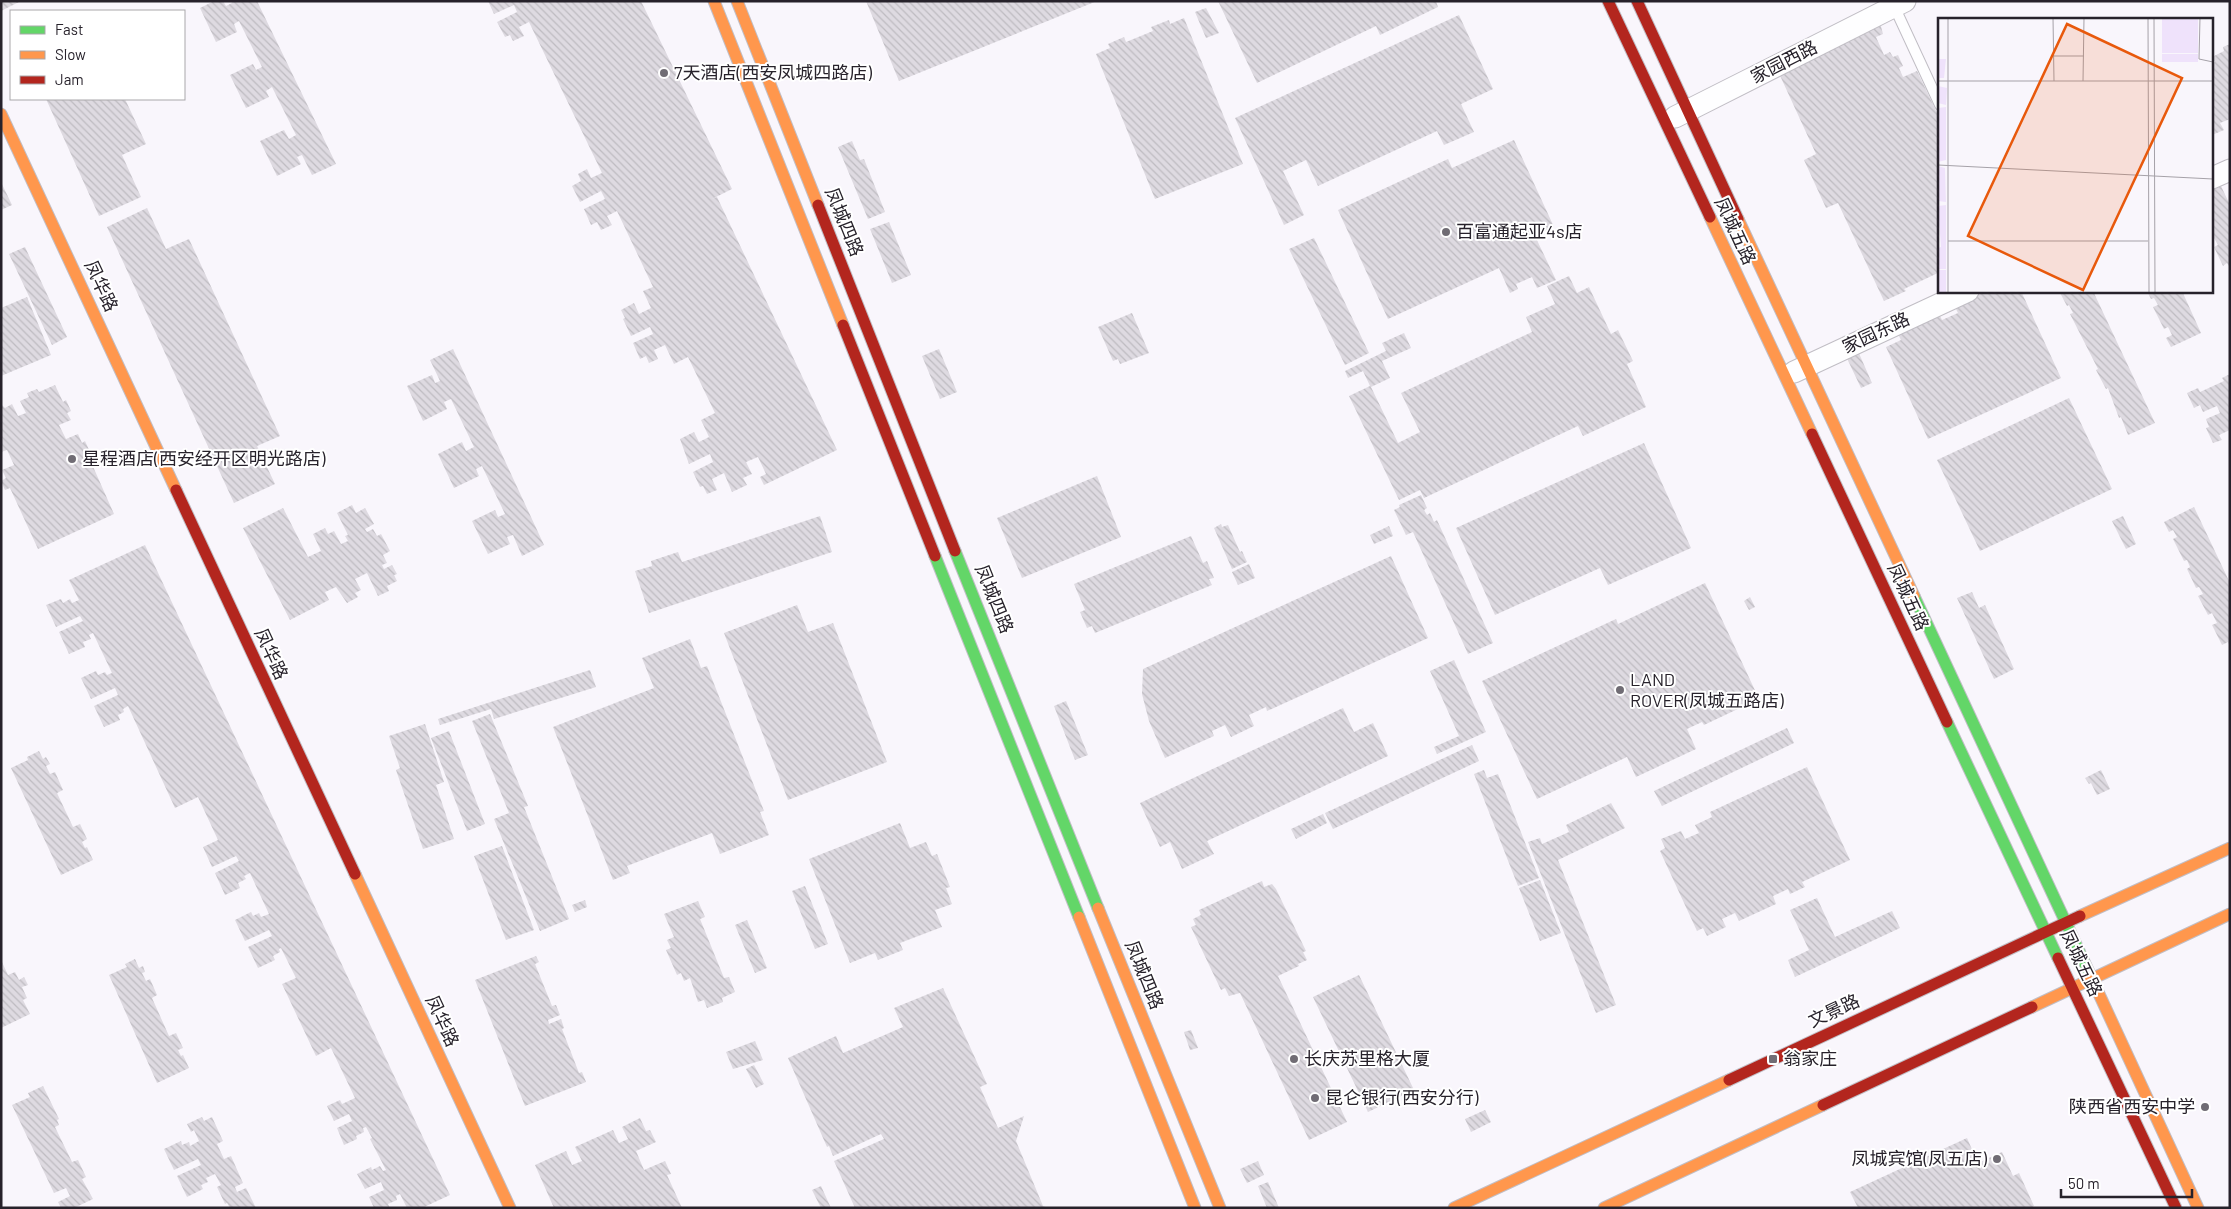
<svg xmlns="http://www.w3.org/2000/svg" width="2231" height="1209" viewBox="0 0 2231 1209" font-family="Barlow,'Noto Sans SC',sans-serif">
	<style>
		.building { fill: url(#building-back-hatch) }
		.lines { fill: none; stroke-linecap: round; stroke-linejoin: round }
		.lane-casing { stroke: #c1bec5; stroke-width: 12 }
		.street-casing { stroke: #c1bec5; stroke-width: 23 }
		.fast-casing { stroke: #c1bec5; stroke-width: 13 }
		.slow-casing { stroke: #c1bec5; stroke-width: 13 }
		.jam-casing { stroke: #c1bec5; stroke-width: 13 }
		.lane { stroke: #fefeff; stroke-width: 10 }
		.street { stroke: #fefeff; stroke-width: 21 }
		.fast { stroke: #63d668; stroke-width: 11 }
		.slow { stroke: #ff974d; stroke-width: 11 }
		.jam { stroke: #b3261e; stroke-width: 11 }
		.poi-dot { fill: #706c74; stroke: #fff; stroke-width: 2 }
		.labels { text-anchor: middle; stroke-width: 4; stroke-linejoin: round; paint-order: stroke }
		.street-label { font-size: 18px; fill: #27222b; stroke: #fff }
		.poi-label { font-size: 18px; fill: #27222b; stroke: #fff; text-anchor: start }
		.inset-road { fill: none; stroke: #a5a1a8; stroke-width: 1 }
		.view { fill: #e8590c; fill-opacity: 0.15; stroke: #e8590c; stroke-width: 2.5 }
		.inset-edge { fill: none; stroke: #27222b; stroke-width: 2.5 }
	</style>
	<defs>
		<pattern id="building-back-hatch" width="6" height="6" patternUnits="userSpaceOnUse" patternTransform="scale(1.25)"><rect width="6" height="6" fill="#dedae1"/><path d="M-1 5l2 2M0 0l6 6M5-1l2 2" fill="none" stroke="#bebbc1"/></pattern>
	</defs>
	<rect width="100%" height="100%" fill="#f9f6fc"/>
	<path class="building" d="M1,1H21L1,11Z
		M214,1H223L226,6L232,3L231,1H257L336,164L312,175L302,155L297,157L301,164L277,176L260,141L284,130L289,139L296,135L272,87L266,91L269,97L246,108L230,75L253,64L256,70L262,67L239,21L234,24L237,32L216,42L200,8Z
		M488,1H641L732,189L712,199L717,197L837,450L764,485L760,477L766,474L758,457L746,462L752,474L743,478L747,485L732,492L724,473L712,479L717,490L707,494L703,486L700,487L693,472L713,462L710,454L689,464L680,439L694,432L699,442L709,437L701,420L715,413L688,357L674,364L665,345L654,350L658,359L649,363L646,356L640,359L633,343L653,334L650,327L631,336L623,319L625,318L621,310L634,303L639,314L651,308L643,291L653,287L617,211L607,216L612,225L601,230L597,222L591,225L584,209L605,199L601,191L580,202L572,186L581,181L578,174L587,169L591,178L602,173L529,22L519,27L524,36L513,41L510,35L505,37L497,22L517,12L514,5L494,14Z
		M866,1H1097L899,81Z
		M1218,1H1436L1438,7L1380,35L1376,26L1257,83Z
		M1206,8L1219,33L1206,38L1195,12Z
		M1459,15L1493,89L1461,104L1474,132L1444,145L1437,131L1318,186L1306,160L1283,171L1304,215L1284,225L1235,118Z
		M1184,18L1243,164L1155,199L1096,54L1110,48L1108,44L1124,37L1126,42L1153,31L1151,27L1169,20L1170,24Z
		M1879,19L1883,34L1876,37L1884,55L1890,52L1893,57L1898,55L1903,66L1899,68L1903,77L1917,71L1940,119V272L1904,289L1906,291L1884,301L1838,203L1826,208L1804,160L1816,154L1776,67Z
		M2230,44V119L2220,123L2224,130L2212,135V64L2215,62L2212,57L2224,51L2223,47Z
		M46,99H125L146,144L122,155L141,197L99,216Z
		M1514,140L1554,227L1535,236L1556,280L1537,288L1532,277L1516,284L1518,289L1510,293L1499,268L1388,319L1338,210L1448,159L1452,168Z
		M852,141L860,160L864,159L885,212L868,219L838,147Z
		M1,182L12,205L1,210Z
		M2221,186L2230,205V268L2227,263L2223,266L2214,247L2218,245L2214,238L2212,239V190Z
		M147,208L166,249L189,239L280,436L257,446L275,484L234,503L107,227Z
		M889,222L911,275L892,283L870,229Z
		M1314,238L1369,353L1345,365L1289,249Z
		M25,247L67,337L52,345L9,254Z
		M1569,276L1577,293L1589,287L1611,334L1618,330L1633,361L1627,364L1646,407L1583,436L1578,426L1424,498L1420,490L1399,500L1349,396L1370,386L1363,371L1348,378L1345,371L1386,351L1382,343L1404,333L1411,348L1382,361L1390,378L1371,387L1398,443L1420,432L1401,393L1532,332L1526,317L1555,304L1547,286Z
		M1983,291H1998L1999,294L2006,291H2021L2061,378L1928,439L1886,347L1901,340L1892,322L1934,303L1942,320L1958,313L1954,305Z
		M2059,291H2093L2155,423L2128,435L2121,417L2119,418L2108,388L2106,389L2096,370L2098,369L2070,314L2073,313L2069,305L2067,306Z
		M2147,291H2182L2201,333L2171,347L2166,338L2172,335L2168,327L2164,329L2153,307L2158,305L2154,298L2151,299Z
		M27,297L51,355L1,376V308Z
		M1132,313L1149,353L1120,364L1118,359L1113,361L1098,327Z
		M1854,342L1872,383L1861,388L1842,348Z
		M453,349L544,545L522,556L513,535L507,537L510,544L488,554L472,521L495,510L498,517L505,514L482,466L476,469L479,476L454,488L438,454L462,442L466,451L474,447L451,399L444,402L447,409L423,421L407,386L432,375L435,383L440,381L430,360Z
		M939,349L957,392L940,399L922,356Z
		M2230,374V430L2219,435L2222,440L2213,443L2206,428L2209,427L2206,419L2220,413L2217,406L2203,412L2200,405L2194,408L2187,393L2198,388L2200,392L2224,381L2222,378Z
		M55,385L63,402L66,400L71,411L67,413L71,420L59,425L66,439L78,434L82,443L85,441L90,452L87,453L114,514L38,549L10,488L5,490L1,481L6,478L2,470L14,465L7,450L1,452V404L5,408L12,404L18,416L26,413L20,401L29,397L27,393L37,389L39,392Z
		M2069,398L2112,489L1980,551L1937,460Z
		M1644,443L1691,548L1608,585L1600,568L1495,615L1456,528Z
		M1097,476L1121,537L1022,578L997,518Z
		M1421,495L1427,508L1424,510L1427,515L1430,513L1434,522L1437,520L1493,643L1468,654L1413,532L1406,535L1394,510L1400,507L1399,505Z
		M352,505L356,513L365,508L374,524L365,529L367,532L373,529L377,536L381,534L390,551L383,555L387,563L382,565L384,569L392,565L397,574L394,575L397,581L387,586L389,591L378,596L367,573L355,579L361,590L355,593L358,597L347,603L336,587L325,592L329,600L290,620L243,528L283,508L308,557L321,551L313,534L325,528L328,534L334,531L341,544L348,541L345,536L348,535L337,513Z
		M2194,507L2230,583V647L2228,642L2222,645L2212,625L2217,623L2212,613L2208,615L2198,596L2203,594L2199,587L2196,588L2187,569L2190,567L2187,560L2184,561L2173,539L2177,537L2173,530L2169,532L2164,522Z
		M820,516L832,552L649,613L635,571L652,566L651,561L678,552L682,562Z
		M2123,516L2136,544L2126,549L2112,521Z
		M1221,524L1222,527L1228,525L1240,552L1242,551L1247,562L1232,569L1214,528Z
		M1389,526L1393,536L1374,544L1370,535Z
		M1191,536L1203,563L1207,561L1214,578L1209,579L1212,585L1095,633L1092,626L1087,628L1080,612L1085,610L1074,584Z
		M145,545L450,1195L422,1208H407L400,1194L396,1196L397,1200L388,1204L390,1208H374L369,1197L384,1190L381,1182L365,1189L357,1174L371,1167L372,1170L380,1166L383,1171L386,1170L370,1139L372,1138L366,1127L363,1128L364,1132L356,1136L357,1139L344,1145L337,1128L352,1121L349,1114L334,1121L327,1106L340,1100L342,1104L355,1098L331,1048L316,1056L282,984L296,978L281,948L279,949L280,952L273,956L275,960L258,968L248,947L272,936L269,930L245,941L235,920L251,912L253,916L259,913L261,917L269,914L250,873L244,876L246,879L238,883L240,888L225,895L215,873L239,861L236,856L212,867L203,847L218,840L198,797L175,808L128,706L123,709L124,712L118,715L120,720L104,727L94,706L118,695L115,688L91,699L81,678L96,671L98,675L105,672L107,675L112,673L93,633L89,635L91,639L83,642L85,647L69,654L59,632L83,621L80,616L56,627L46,605L61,599L63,603L70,599L72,603L79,600L69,580Z
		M1391,556L1428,638L1276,707L1267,711L1266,707L1249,715L1254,726L1231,737L1225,725L1212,731L1214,736L1165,758L1149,721L1142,694L1143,669Z
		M1249,564L1255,578L1238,585L1232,572Z
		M1705,583L1759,699L1704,725L1702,722L1687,729L1696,749L1636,777L1627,757L1537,799L1482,681L1616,619L1618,624Z
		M1972,592L1979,608L1985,605L2014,669L1994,679L1957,598Z
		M1750,597L1755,607L1749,610L1744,601Z
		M797,605L808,632L833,623L887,762L788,800L724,633Z
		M690,639L701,668L707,666L764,811L760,812L769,835L720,854L712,833L627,866L630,873L613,880L553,727L654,688L642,658Z
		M1454,660L1486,732L1437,754L1434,747L1459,736L1430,671Z
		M590,670L596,687L494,719L491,709L440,725L438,719Z
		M1066,701L1088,755L1075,760L1054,706Z
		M1343,708L1354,732L1373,723L1388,756L1207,841L1214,854L1182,869L1170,842L1160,847L1140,803Z
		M490,714L528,806L524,807L569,919L540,931L494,819L509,813L472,721Z
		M425,724L444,782L436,785L454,839L423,849L396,770L400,768L389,736Z
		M1787,728L1794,743L1662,806L1654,791Z
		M449,731L485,824L467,831L431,738Z
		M1472,745L1479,761L1333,829L1325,813Z
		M39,751L43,759L46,757L50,764L46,766L50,774L55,772L63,790L57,793L73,827L80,824L87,839L82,842L85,848L87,847L93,860L61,875L11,768L28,760L27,757Z
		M1807,767L1850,860L1802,882L1805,887L1790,894L1788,889L1773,896L1776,904L1739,921L1735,913L1722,919L1726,927L1707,936L1703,928L1697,931L1660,851L1665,848L1661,839L1681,831L1685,839L1699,833L1695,825L1712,817L1710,812Z
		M1484,770L1487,778L1498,774L1539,878L1518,886L1474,774Z
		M2101,770L2110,789L2097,795L2091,783L2089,784L2085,778Z
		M1611,803L1625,828L1558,860L1616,1005L1596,1013L1528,842L1540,838L1542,844L1569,832L1566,825Z
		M1323,814L1327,823L1296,839L1291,829Z
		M900,823L910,848L926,842L932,856L937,854L950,887L946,888L952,904L935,910L942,927L900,943L903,950L878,960L875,953L850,963L809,859Z
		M502,846L534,930L506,940L474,856Z
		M1540,880L1561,933L1540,941L1519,888Z
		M1262,881L1264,887L1272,884L1276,889L1306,951L1303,952L1307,960L1298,964L1299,966L1278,976L1347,1122L1309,1140L1240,993L1229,996L1225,988L1221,990L1191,927L1196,925L1193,919L1201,915L1199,910Z
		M805,886L828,944L815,949L792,891Z
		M1817,898L1835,937L1892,911L1900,928L1795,977L1788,960L1809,950L1790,910Z
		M585,900L587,907L575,912L572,905Z
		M698,901L705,917L700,919L724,978L729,977L735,992L722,998L723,1002L707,1008L704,1000L698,1002L690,978L684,981L681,973L677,975L666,950L671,948L667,940L674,937L664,914Z
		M747,920L767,968L755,973L735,925Z
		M536,956L539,962L535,964L552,1006L556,1005L560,1015L548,1020L549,1024L561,1019L564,1028L562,1029L579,1073L582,1072L586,1082L525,1106L475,980Z
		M135,959L139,968L143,966L145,972L142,973L146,981L150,979L157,995L152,998L169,1036L176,1033L183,1048L178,1050L181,1056L183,1055L189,1068L157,1083L109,975L127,967L125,964Z
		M1,960L8,975L15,972L19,980L24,977L28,985L22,987L27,998L23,1000L30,1014L1,1028Z
		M1359,975L1414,1090L1368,1112L1313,997Z
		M943,988L987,1084L980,1087L998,1128L1024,1116L1016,1141L1043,1206L1048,1208H855L834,1161L884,1139L881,1134L833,1156L829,1146L827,1147L788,1058L836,1036L843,1053L903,1027L894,1008Z
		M1191,1030L1198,1048L1190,1050L1184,1032Z
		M755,1041L763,1060L733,1069L726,1052Z
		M754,1065L764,1084L756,1088L746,1069Z
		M43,1086L59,1119L57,1120L59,1125L55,1127L72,1162L78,1160L86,1177L82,1179L93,1199L74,1208H61L58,1202L70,1196L66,1188L54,1193L12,1105L30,1097L28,1093Z
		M1485,1110L1491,1122L1471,1132L1465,1119Z
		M202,1117L204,1121L212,1117L223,1141L217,1144L224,1159L231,1156L243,1183L235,1187L237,1192L246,1188L256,1208H230L227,1203L225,1204L217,1187L221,1185L215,1174L206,1178L208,1182L201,1185L203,1189L187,1197L177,1176L201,1165L198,1159L174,1170L164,1149L181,1141L182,1145L189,1142L190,1146L199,1141L194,1130L191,1132L187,1124Z
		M640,1118L646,1131L650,1130L656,1142L636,1151L644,1170L665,1161L671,1174L667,1175L682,1208H554L535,1165L566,1151L572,1165L582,1161L575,1147L613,1130L619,1143L628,1139L622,1127Z
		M1967,1138L1978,1163L2002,1152L2013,1176L2019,1173L2034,1206L2031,1208H1858L1850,1192Z
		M1258,1161L1264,1175L1247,1183L1240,1169Z
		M1268,1182L1279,1208H1267L1258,1186Z
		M821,1186L831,1208H821L812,1190Z"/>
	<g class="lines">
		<defs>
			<path id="lane" d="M1894,6L1940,105"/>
			<path id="street" d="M1675,117L1905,1
				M2212,178L2230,170
				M1794,372L1968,291"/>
			<path id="fast" d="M955,551L1098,908
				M935,556L1079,917
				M1914,596L2093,981
				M1947,722L2058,958"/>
			<path id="slow" d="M714,1L843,325
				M737,1L818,205
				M1,114L176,490
				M1710,217L1812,434
				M1738,219L1914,596
				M355,874L510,1208
				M1098,908L1220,1208
				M2080,916L2230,848
				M1079,917L1195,1208
				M2093,981L2198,1208
				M2032,1007L2230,914
				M1454,1208L1729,1080
				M1604,1208L1823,1105"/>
			<path id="jam" d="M1608,1L1710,217
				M1637,1L1738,219
				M818,205L955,551
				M843,325L935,556
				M1812,434L1947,722
				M176,490L355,874
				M2058,958L2176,1208
				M1729,1080L2080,916
				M1823,1105L2032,1007"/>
		</defs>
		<use href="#lane" class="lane-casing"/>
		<use href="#street" class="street-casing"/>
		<use href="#fast" class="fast-casing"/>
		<use href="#slow" class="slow-casing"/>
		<use href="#jam" class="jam-casing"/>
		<use href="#lane" class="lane"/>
		<use href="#street" class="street"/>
		<use href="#fast" class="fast"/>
		<use href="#slow" class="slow"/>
		<use href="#jam" class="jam"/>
	</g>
	<g class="poi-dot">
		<circle cx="664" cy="73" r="5"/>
		<circle cx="1446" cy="232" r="5"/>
		<circle cx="72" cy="459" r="5"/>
		<circle cx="1620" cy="690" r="5"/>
		<circle cx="1294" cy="1059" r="5"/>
		<rect x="1768" y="1054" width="10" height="10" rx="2.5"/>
		<circle cx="1315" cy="1098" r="5"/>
		<circle cx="2205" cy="1107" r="5"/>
		<circle cx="1997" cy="1159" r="5"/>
	</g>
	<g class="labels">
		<g class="street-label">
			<text transform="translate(1784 62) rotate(-27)" y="6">家园西路</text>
			<text transform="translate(844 222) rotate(68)" y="6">凤城四路</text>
			<text transform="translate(1735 231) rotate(65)" y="6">凤城五路</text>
			<text transform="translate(101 286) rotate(65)" y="6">凤华路</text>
			<text transform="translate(1876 333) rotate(-25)" y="6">家园东路</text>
			<text transform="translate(1908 597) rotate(65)" y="6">凤城五路</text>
			<text transform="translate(994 599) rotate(68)" y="6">凤城四路</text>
			<text transform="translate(271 654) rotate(65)" y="6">凤华路</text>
			<text transform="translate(2081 963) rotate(64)" y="6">凤城五路</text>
			<text transform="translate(1144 975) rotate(68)" y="6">凤城四路</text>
			<text transform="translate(1834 1011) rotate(-25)" y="6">文景路</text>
			<text transform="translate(442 1021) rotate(65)" y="6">凤华路</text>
		</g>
		<g class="poi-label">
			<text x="674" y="79">7天酒店(西安凤城四路店)</text>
			<text x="1456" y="238">百富通起亚4s店</text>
			<text x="82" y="465">星程酒店(西安经开区明光路店)</text>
			<text x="1630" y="686">LAND<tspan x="1630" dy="21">ROVER(凤城五路店)</tspan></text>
			<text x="1304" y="1065">长庆苏里格大厦</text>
			<text x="1783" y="1065">翁家庄</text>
			<text x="1325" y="1104">昆仑银行(西安分行)</text>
			<text x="2195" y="1113" text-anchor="end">陕西省西安中学</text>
			<text x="1987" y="1165" text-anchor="end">凤城宾馆(凤五店)</text>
		</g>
	</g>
	<g transform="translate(1938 18)">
		<rect width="275" height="275" fill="#f9f6fc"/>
		<path d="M0,41H8L6,60H0ZM0,68L9,70L8,87L0,85ZM8,89V142L0,144V90ZM0,148L7,150L8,184L0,183ZM8,187V251H0V230L3,229L0,188ZM0,252H8V275H0Z" fill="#efe2fb"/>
		<path d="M224,0H260V35H224ZM224,36H260V44H224Z" fill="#efe2fb"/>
		<path class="inset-road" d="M10,0V275M115,0L116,63M210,0L211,275M216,0L217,275M262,0L261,41L275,44M115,38H146M0,63H275M145,63L146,0M0,147L275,161M10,223H210"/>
		<path class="view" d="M129,6L244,60L145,272L30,218Z"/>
		<rect width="275" height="275" class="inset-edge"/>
	</g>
	<rect width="2231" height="1209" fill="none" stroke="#27222b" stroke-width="5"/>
	<rect x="10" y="10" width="175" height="90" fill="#ffffff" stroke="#a9a7aa"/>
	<rect x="20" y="26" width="25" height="8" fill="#63d668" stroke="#a9a7aa"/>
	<text x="55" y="35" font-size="15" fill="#27222b">Fast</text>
	<rect x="20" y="51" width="25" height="8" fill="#ff974d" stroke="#a9a7aa"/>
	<text x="55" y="60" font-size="15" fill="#27222b">Slow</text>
	<rect x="20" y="76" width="25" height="8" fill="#b3261e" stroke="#a9a7aa"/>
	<text x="55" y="85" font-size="15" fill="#27222b">Jam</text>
	<path d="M2061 1189v8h131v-8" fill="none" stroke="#27222b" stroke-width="2.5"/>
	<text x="2068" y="1189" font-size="15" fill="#27222b" stroke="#ffffff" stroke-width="4" paint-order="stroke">50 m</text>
</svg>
